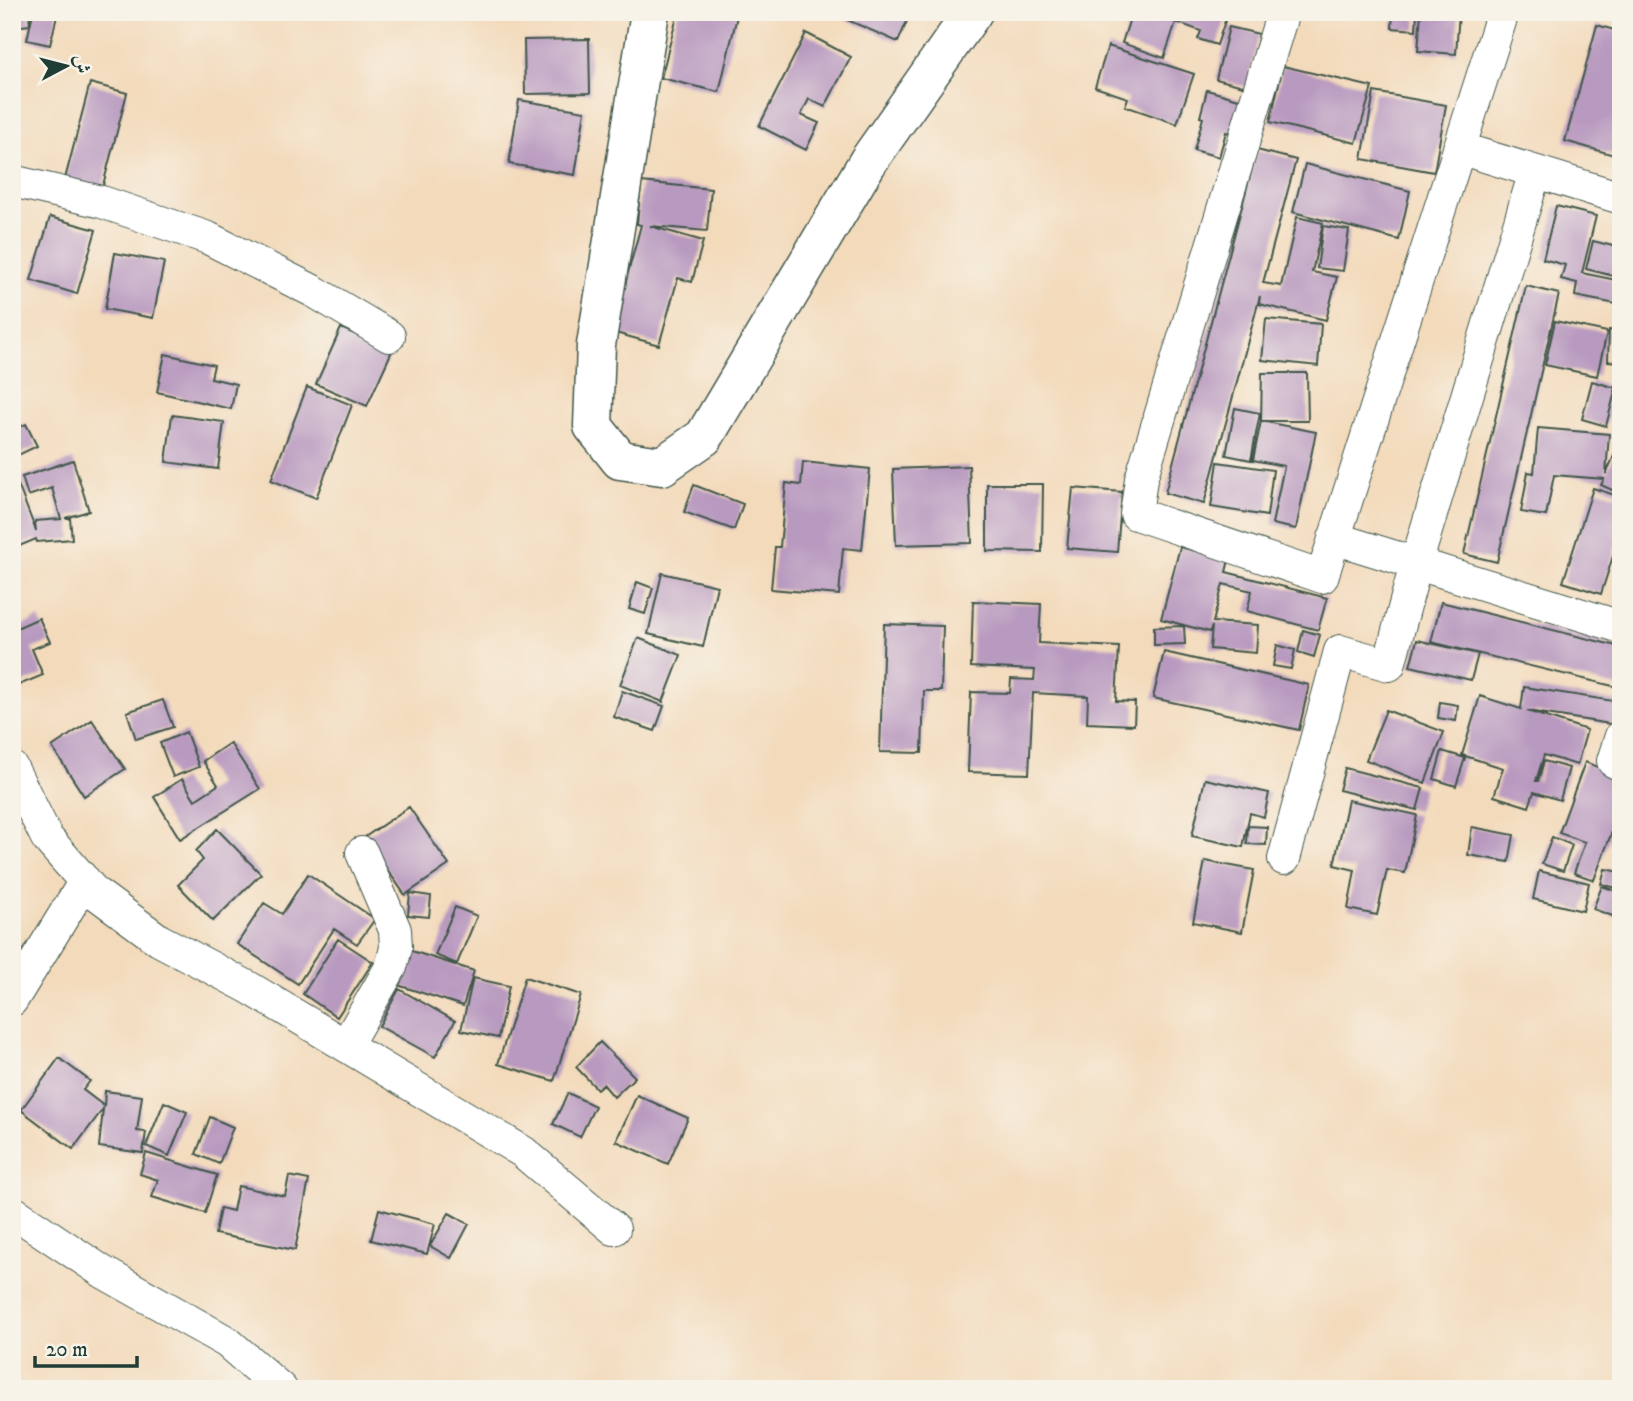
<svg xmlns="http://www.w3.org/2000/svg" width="1633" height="1401" viewBox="0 0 1633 1401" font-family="'IM FELL DW Pica',Amiri,serif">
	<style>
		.building { fill: #b899bf }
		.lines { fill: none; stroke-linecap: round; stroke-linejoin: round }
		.street-casing { stroke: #3f5548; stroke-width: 34 }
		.secondary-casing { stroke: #3f5548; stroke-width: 41 }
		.street { stroke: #fff; stroke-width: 32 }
		.secondary { stroke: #fff; stroke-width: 38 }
	</style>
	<rect width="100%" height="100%" fill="#f7f3e8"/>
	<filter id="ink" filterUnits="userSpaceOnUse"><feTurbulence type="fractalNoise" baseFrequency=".0143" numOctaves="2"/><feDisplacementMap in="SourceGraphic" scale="14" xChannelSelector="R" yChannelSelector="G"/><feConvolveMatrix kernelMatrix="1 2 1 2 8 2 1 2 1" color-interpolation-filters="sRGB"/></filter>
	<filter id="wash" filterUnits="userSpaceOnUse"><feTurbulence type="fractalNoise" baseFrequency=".00686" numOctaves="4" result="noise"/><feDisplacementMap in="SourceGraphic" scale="28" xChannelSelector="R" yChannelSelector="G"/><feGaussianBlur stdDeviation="1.57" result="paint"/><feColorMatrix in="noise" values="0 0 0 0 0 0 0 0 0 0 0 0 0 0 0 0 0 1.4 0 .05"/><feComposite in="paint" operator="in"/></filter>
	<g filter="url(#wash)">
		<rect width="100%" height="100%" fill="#f3dabb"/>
		<g id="blocks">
			<path class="building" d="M12,12H29L30,25L13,27Z
				M33,12H58L50,45L27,40Z
				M678,12H738L719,92L661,78Z
				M848,12H911L898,42L845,19Z
				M1132,12H1218L1227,15L1217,45L1198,39L1201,31L1176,22L1164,58L1122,43Z
				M1243,12H1267L1263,21Z
				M1393,12H1417L1416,30L1392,28Z
				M1421,12H1459L1456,54L1418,51Z
				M1597,25L1621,32V157L1565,141Z
				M1229,27L1259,34L1247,87L1216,79Z
				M806,33L851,57L825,107L809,99L801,115L819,123L806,150L759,126Z
				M589,39L590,93L525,94L524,40Z
				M1108,46L1194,74L1177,124L1125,106L1128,98L1095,87Z
				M1283,66L1372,87L1356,143L1270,122Z
				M90,83L127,93L102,189L65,179Z
				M1207,90L1253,103L1244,137L1226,132L1219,157L1194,150L1203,118L1200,117Z
				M1374,92L1446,105L1434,172L1362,159Z
				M519,100L585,111L575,175L509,164Z
				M1257,150L1296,160L1263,283L1281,286L1297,217L1323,223L1312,272L1337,277L1326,320L1259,304L1260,296L1204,504L1165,493Z
				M1305,164L1410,191L1399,240L1293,212Z
				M641,182L711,189L707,231L650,226L703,241L692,282L678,278L659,345L612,332L641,225L637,224Z
				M1556,206L1596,216L1582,273L1621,281V305L1575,296L1577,283L1561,279L1565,265L1543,259Z
				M50,217L96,230L77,294L31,280Z
				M1323,226L1349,230L1343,271L1317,268Z
				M1593,241L1621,248V265L1618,277L1586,269Z
				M115,253L164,262L153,318L105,309Z
				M1526,286L1559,294L1497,562L1464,554Z
				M1266,319L1321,324L1318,366L1262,360Z
				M1555,321L1607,332L1597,376L1545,365Z
				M341,328L392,351L367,406L316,384Z
				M1609,330L1621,331V362L1608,361Z
				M165,354L214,365L211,378L236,384L231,409L157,392Z
				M1262,373H1307L1308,421H1261Z
				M1592,381L1616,388L1606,426L1582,419Z
				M307,387L352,405L316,498L271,480Z
				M1235,408L1260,413L1251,460L1226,455Z
				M172,415L224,422L218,469L166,462Z
				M1261,421L1316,432L1296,529L1272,524L1284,466L1253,460Z
				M26,424L37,446L12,458V431Z
				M1538,428L1609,434L1606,474L1621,440V494L1601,485L1604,479L1554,475L1546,516L1521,512L1528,472L1534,473Z
				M73,460L89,511L65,518H70L72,539L37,542L36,539L12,549V478L15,477L36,531L35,521L61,519L52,488L28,496L22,477Z
				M803,462L870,469L862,550L843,548L839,595L771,589L775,547H780L786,483L801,485Z
				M1218,462L1273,470L1267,516L1211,507Z
				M969,466L972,543L896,545L893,469Z
				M987,484H1043L1042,552L987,551Z
				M694,485L743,504L734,530L684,512Z
				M1073,488L1122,492L1117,552L1067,548Z
				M1593,488L1621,497V531L1601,594L1563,582Z
				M1180,547L1229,560L1226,572L1327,598L1318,630L1247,611L1252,591L1223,584L1213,622L1258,625L1256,653L1210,649L1212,626L1210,632L1161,619Z
				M662,573L717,586L703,647L648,634Z
				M637,582L653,588L645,614L629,609Z
				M973,601L1041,604L1039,643L1119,647L1116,701L1135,702L1134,725L1087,723L1088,696L1033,693L1029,774L968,772L971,692L1010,693L1011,679L1034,680L1035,670L971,667Z
				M1441,602L1621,647V688L1431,642Z
				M39,618L50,642L32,649L43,675L19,685L12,669V630Z
				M884,624L943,626L941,691H924L922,753L880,752Z
				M1184,626L1185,644L1154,645V627Z
				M1303,630L1320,635L1314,657L1298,652Z
				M638,638L681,655L663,702L620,685Z
				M1417,640L1478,654L1471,680L1410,666Z
				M1277,645L1295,650L1291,669L1273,666Z
				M1164,652L1309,685L1299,730L1153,698Z
				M1524,687L1620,702L1617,725L1527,711L1587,730L1577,765L1544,755L1536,781H1538L1544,761L1569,768L1560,800L1534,792L1529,807L1494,796L1503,768L1462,755L1480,696L1521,709Z
				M622,691L664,706L655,731L614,717Z
				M163,700L173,727L136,739L127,712Z
				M1440,702L1458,705L1456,721L1438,718Z
				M1386,710L1444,732L1425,783L1366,760Z
				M92,720L125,769L84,796L52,747Z
				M186,732L199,767L173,777L160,743Z
				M230,743L260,789L180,839L154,797L182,779L195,800L218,785L203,761Z
				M1442,751L1465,758L1456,786L1434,779Z
				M1585,762L1621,776V807L1594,880L1574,873L1585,842L1559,833Z
				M1345,768L1423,788L1417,810L1339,790Z
				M1205,779L1269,793L1264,817L1250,813L1243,847L1192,836Z
				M1348,800L1417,815L1405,873L1387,870L1377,915L1348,909L1355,870L1334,865Z
				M409,807L449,865L405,895L365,837Z
				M1248,826L1267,827L1266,845L1247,844Z
				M1472,827L1514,835L1509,862L1468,855Z
				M217,829L261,874L213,921L178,885L203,860L196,851Z
				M1552,837L1572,845L1563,871L1542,864Z
				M1205,861L1254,870L1242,932L1193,922Z
				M1605,869L1621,872V889L1601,884Z
				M1539,871L1589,883L1583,911L1533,899Z
				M308,874L375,919L357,944L334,929L298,984L237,944L264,903L282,914Z
				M1602,886L1621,893V919L1593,909Z
				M410,893L431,896L429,917L408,915Z
				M455,907L477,916L457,964L435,955Z
				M338,939L373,962L337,1017L303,994Z
				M390,944L474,971L463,1006L379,979Z
				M525,977L581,995L554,1081L498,1064Z
				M473,978L509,986L498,1038L461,1030Z
				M399,989L455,1021L435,1057L379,1026Z
				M600,1042L635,1077L614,1097L603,1084L597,1089L576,1067Z
				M59,1058L90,1081L83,1090L104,1106L105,1091L142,1096L137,1131L146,1132L143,1153L99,1147L103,1109L73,1149L21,1110Z
				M568,1093L595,1106L580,1137L553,1124Z
				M637,1095L688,1118L668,1164L616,1141Z
				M164,1102L187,1112L169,1156L146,1146Z
				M210,1117L233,1127L219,1164L196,1154Z
				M146,1153L217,1175L205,1213L152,1197L158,1180L140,1174Z
				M289,1176L309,1180L295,1250L215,1234L220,1208L233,1211L238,1186L285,1196Z
				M379,1209L435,1224L427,1254L371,1240Z
				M449,1213L469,1224L451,1258L430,1246Z"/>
		</g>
	</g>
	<g filter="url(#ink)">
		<use href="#blocks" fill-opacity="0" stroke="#3f5548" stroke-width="2"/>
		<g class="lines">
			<defs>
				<path id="street" d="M1283,12L1141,479L1136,514L1322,577L1503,12
					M1459,148L1621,198
					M12,181L102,202L208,238L315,292L389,336
					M1334,538L1621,627
					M1621,736L1613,761L1621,765
					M12,768L47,838L94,892L159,940L248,987L523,1152L614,1229
					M1284,859L1340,651L1389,665L1416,564L1535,172
					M12,1000L85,881
					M346,1045L391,967L396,948L395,930L362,853
					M12,1211L103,1272L227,1342L281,1389"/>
				<path id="secondary" d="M650,12L596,345L593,426L620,460L662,466L704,437L869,160L973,12"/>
			</defs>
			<use href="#street" class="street-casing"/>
			<use href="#secondary" class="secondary-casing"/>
			<use href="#street" class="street"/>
			<use href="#secondary" class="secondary"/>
		</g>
	</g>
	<rect width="1633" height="1401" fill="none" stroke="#f7f3e8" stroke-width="42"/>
	<g transform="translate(66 66) rotate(83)" stroke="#f7f3e8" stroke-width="5" paint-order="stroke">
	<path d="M0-5L12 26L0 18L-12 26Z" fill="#1f3d34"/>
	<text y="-10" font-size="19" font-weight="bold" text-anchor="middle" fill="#1f3d34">ش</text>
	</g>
	<path d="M35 1356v10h102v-10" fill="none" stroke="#1f3d34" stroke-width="3.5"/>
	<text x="46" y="1356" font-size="21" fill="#1f3d34" stroke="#f7f3e8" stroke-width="5" paint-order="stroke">20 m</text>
</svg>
